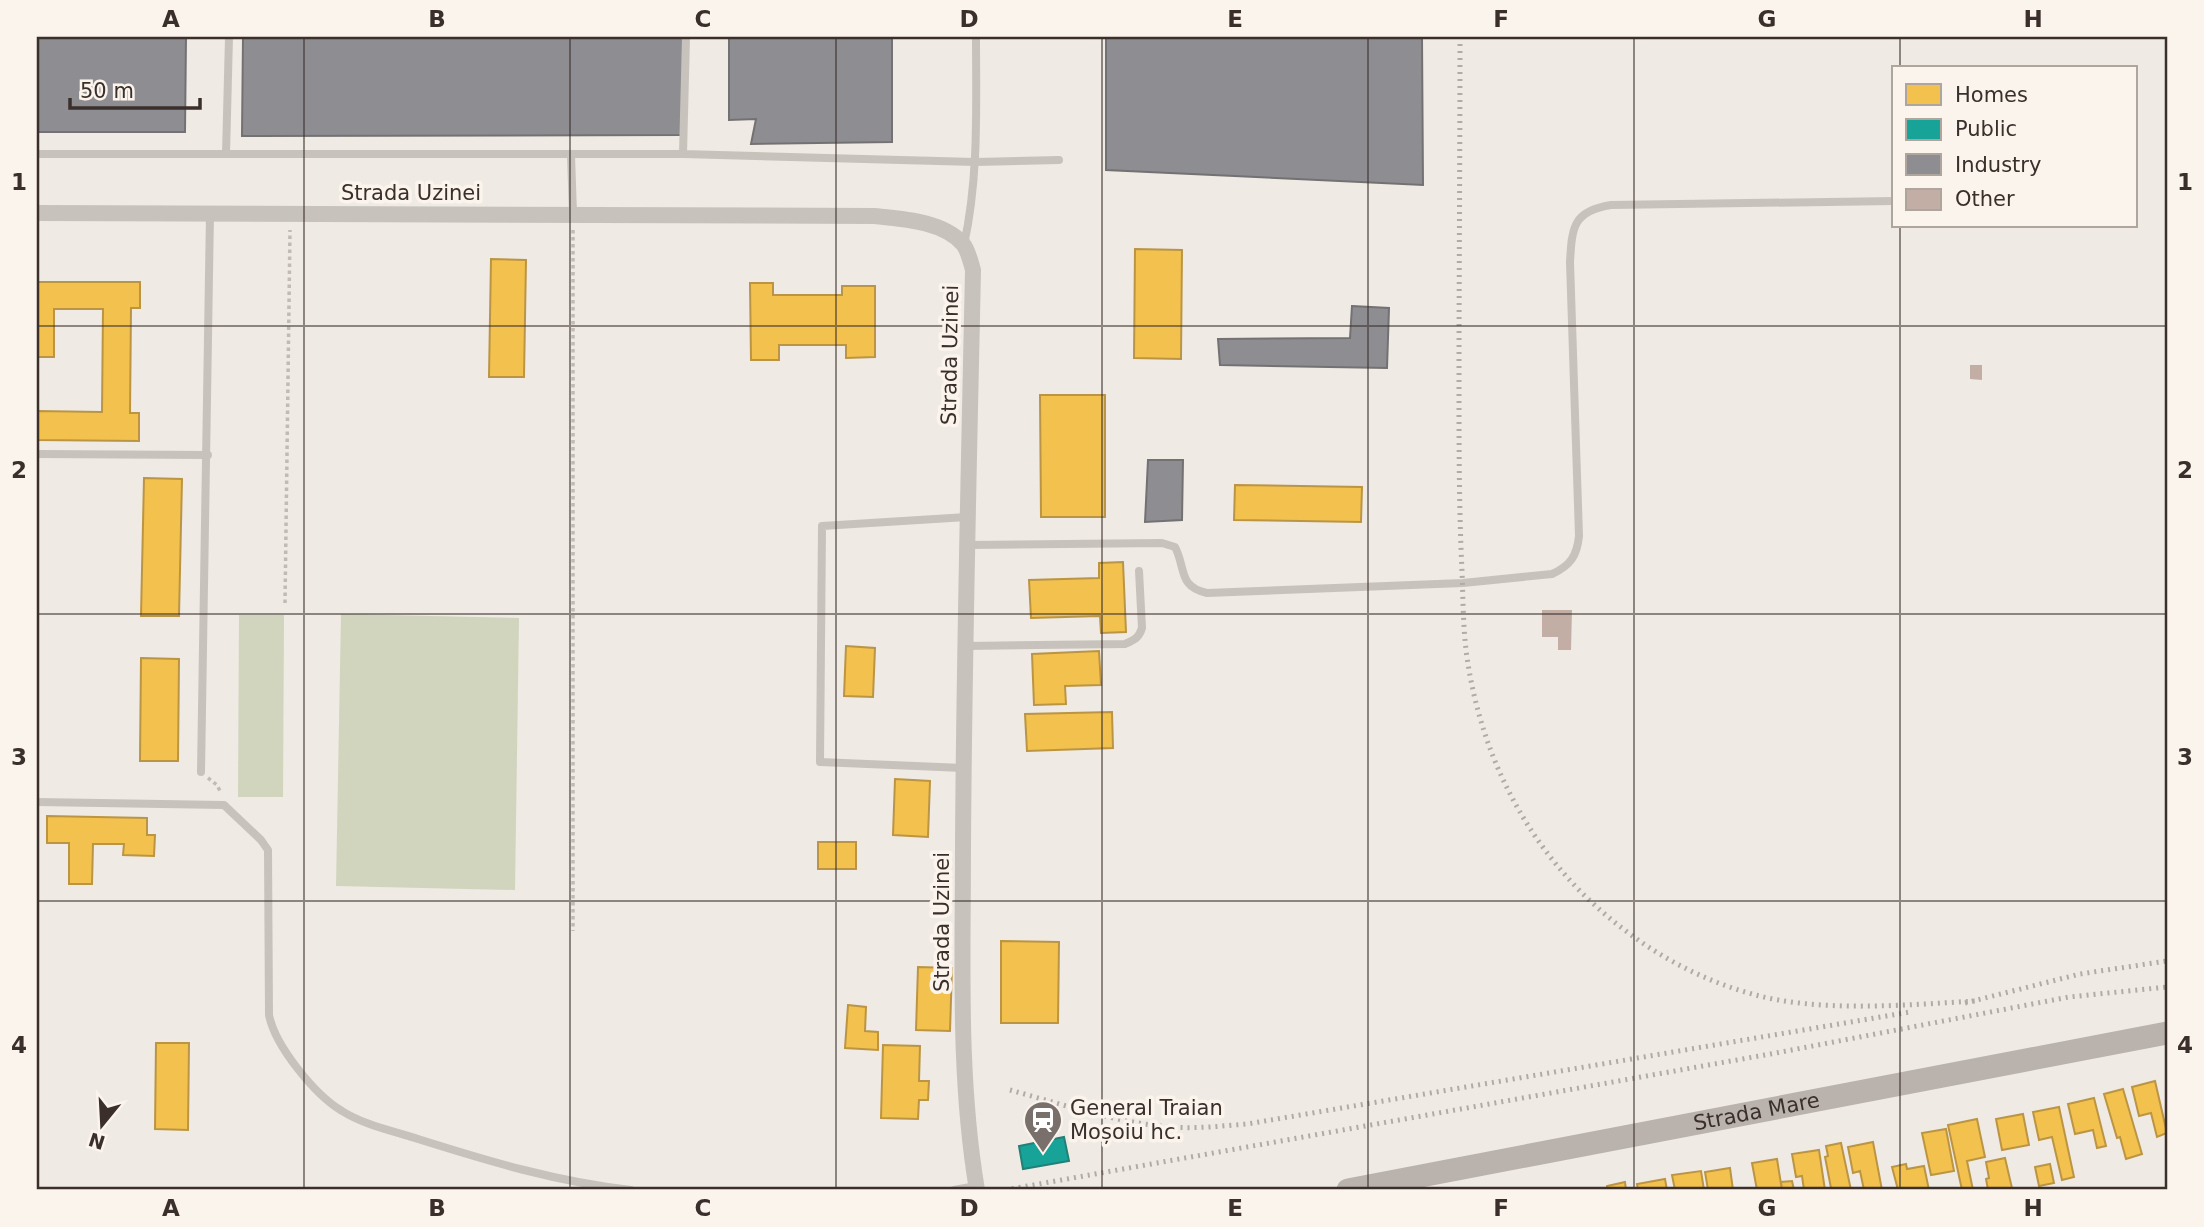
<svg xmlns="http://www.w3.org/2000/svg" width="2204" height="1227" viewBox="0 0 2204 1227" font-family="'DejaVu Sans',sans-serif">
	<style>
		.green { fill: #d1d5be }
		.homes { fill: #f2c14e; stroke: #bb9544; stroke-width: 2 }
		.public { fill: #17a398; stroke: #228077; stroke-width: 2 }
		.industry { fill: #8d8d92; stroke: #747173; stroke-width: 2 }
		.building { fill: #c3aea6 }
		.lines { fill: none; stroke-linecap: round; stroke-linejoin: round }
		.path { stroke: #c1bab5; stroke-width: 3.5; stroke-dasharray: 3.5 3.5; stroke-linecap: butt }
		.lane { stroke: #c8c2bd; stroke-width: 8 }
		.street { stroke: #c8c2bd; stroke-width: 16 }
		.secondary { stroke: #b9b2ad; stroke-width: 23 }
		.rail { stroke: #b1aba7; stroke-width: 5; stroke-dasharray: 2 5; stroke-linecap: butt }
		.grid { fill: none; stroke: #3a2f2b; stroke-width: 2; stroke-opacity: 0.55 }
		.labels { text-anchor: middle; stroke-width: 7; stroke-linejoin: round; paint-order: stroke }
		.street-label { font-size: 21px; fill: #3a2f2b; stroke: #fbf4ed }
		.poi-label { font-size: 21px; fill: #3a2f2b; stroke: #fbf4ed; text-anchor: start }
		.neatline { fill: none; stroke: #3a2f2b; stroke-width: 2.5 }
		.grid-label { font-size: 23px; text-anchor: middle; font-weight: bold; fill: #3a2f2b }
	</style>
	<rect width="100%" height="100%" fill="#efeae4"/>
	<path class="green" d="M341,614L519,618L515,890L336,886Z
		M239,615H284L283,797H238Z"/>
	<path class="homes" d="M1135,249L1182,250L1181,359L1134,358Z
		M491,259L526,260L524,377H489Z
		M37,282H140V308H131L130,413H139V441L37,440V411L102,412L103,309H54V357H37Z
		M750,283H773V295H842V286H875V357L846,358V345H779V360H751Z
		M1040,395H1105V517H1041Z
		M144,478L182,479L179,616H141Z
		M1235,485L1362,487L1361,522L1234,520Z
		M1123,562L1126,632L1101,633L1100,616L1031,618L1029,580L1099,578V563Z
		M846,646L875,648L873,697L844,696Z
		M1099,651L1101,685L1065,686L1066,704L1034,705L1032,654Z
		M141,658L179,659L178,761H140Z
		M1112,712L1113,748L1027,751L1025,714Z
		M895,779L930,781L928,837L893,835Z
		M47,816L147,818V835H155L154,856L123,855L124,844H93L92,884H69V843H47Z
		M818,842H856V869H818Z
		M1001,941L1059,942L1058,1023H1001Z
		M918,967L952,968L950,1031L916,1030Z
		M848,1005L866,1007L865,1031L878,1032V1050L845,1048Z
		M156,1043H189L188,1130L155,1129Z
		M883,1045L920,1046L919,1081H929L928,1100H919L918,1119L881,1118Z
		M2155,1081L2167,1133L2157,1137L2151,1113L2139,1116L2132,1087Z
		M2123,1089L2142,1154L2126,1159L2120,1137L2117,1138L2104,1094Z
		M2094,1098L2106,1146L2097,1148L2093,1130L2075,1134L2068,1104Z
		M2059,1107L2074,1177L2062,1180L2052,1137L2039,1140L2033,1112Z
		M2023,1114L2029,1145L2002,1150L1996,1119Z
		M1977,1119L1985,1157L1967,1161L1973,1190H1962L1948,1125Z
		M1946,1129L1954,1171L1931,1175L1922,1133Z
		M1873,1142L1882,1190H1864L1860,1171L1853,1173L1848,1147Z
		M1841,1143L1851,1190L1831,1188L1825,1157L1828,1156L1826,1146Z
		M1819,1150L1825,1190H1804L1802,1176L1796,1177L1792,1154Z
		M2005,1158L2012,1188L1988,1190L1986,1179L1989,1178L1986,1162Z
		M1777,1159L1782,1190H1757L1752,1163Z
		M1906,1164L1907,1169L1924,1166L1929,1190H1898L1892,1167Z
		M2050,1164L2054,1183L2039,1186L2035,1167Z
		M1730,1168L1733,1190H1708L1705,1172Z
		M1701,1171L1704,1190H1675L1672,1175Z
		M1665,1179L1667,1190H1638L1637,1184Z
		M1792,1181L1794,1190H1782L1781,1182Z
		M1625,1182L1626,1190H1607V1186Z"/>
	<path class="public" d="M1064,1137L1069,1161L1023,1169L1019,1146Z"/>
	<path class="industry" d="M37,37H186L185,132H37Z
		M243,37H686L684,135L242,136Z
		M729,37H892V142L751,144L756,119L729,120Z
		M1106,37H1422L1423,185L1106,170Z
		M1352,306L1389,308L1387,368L1220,365L1218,339L1350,338Z
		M1148,460H1183L1182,520L1145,522Z"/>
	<path class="building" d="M1970,365H1982V380L1970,379Z
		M1542,610H1572L1571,650H1558V637H1542Z"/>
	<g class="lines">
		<path class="path" d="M573,230V931
			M285,603L290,230
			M208,778L217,785L221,793"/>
		<path class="lane" d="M37,154H683L975,162L1059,160
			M226,154L229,37
			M683,154L686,37
			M571,155L573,214
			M964,245C979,176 976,107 976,37
			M37,454L208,455
			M967,545L1162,543L1175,547C1186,568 1178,587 1207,593L1463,583L1552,574C1570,566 1577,556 1579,536L1570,262C1572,227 1573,211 1611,205L1894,201
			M966,646L1125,644C1134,640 1139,638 1142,628L1139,571
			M963,768L820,762L822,526L967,517
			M201,772L210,213
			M37,802L224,805L261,840L268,850L269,1015C275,1046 315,1095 342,1111C364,1125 393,1131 418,1139C488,1161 557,1182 631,1190
			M954,1190L976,1186"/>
		<path class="street" d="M37,213L874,216C903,219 943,221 963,244C968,250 971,263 973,270C969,462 964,655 963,847C963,961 958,1077 977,1190"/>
		<path class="secondary" id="s1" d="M1348,1190L2167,1033"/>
		<path class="rail" d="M1460,37C1460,153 1459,270 1459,386C1459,448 1459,509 1462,571C1463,597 1463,624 1466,650C1478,743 1517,828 1583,894C1631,941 1687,976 1752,994C1819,1013 1905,1005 1975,1001
			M1965,1003L2080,974L2167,961
			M1010,1090C1061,1104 1118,1123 1170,1127C1196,1129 1221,1126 1247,1124L1910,1012
			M1005,1190L1776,1053L2069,997L2167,987"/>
	</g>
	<path class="grid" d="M304,37V1190M570,37V1190M836,37V1190M1102,37V1190M1368,37V1190M1634,37V1190M1900,37V68M1900,226V1190M37,326H2167M37,614H2167M37,901H2167"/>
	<defs>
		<symbol id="station-pin" viewBox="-11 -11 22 30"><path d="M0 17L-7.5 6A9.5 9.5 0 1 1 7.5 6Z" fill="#79706c" stroke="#fbf4ed"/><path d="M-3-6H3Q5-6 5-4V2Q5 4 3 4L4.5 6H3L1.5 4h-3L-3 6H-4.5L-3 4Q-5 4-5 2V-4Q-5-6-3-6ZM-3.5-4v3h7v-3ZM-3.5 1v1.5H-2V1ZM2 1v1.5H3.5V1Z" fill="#fff"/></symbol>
	</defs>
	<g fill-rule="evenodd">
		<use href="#station-pin" x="1021" y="1098" width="44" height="60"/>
	</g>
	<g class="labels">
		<g class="street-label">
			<text x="411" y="200">Strada Uzinei</text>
			<text transform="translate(950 355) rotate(-89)" y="7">Strada Uzinei</text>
			<text transform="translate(942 922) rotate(-90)" y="7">Strada Uzinei</text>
			<text dy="7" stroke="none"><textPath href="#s1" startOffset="416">Strada Mare</textPath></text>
		</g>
		<g class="poi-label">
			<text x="1070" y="1115">General Traian<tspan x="1070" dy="24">Moșoiu hc.</tspan></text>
		</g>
	</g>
	<rect width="2204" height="1227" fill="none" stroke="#fbf4ed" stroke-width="77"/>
	<rect x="1892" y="66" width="245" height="161" fill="#fbf4ed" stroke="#aea59f" stroke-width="2"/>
	<rect x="1906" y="84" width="35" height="21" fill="#f2c14e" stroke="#aea59f" stroke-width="2"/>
	<text x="1955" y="102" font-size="21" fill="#3a2f2b">Homes</text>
	<rect x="1906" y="119" width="35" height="21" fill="#17a398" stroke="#aea59f" stroke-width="2"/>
	<text x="1955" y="136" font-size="21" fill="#3a2f2b">Public</text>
	<rect x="1906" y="154" width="35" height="21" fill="#8d8d92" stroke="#aea59f" stroke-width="2"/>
	<text x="1955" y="172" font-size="21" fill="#3a2f2b">Industry</text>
	<rect x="1906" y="189" width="35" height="21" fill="#c3aea6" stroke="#aea59f" stroke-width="2"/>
	<text x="1955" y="206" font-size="21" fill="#3a2f2b">Other</text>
	<g transform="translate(102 1125) rotate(198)" stroke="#fbf4ed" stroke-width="5" paint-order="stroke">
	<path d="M0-5L12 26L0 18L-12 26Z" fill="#3a2f2b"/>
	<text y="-10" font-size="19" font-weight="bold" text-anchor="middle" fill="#3a2f2b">N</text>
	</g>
	<path d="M70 98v10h130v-10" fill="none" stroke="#3a2f2b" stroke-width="3.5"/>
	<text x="80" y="98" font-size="21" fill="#3a2f2b" stroke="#fbf4ed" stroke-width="5" paint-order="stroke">50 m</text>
	<rect x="38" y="38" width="2128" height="1150" class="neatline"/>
	<g class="grid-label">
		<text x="171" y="27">A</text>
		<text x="437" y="27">B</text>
		<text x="703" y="27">C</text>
		<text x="969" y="27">D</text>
		<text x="1235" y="27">E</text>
		<text x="1501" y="27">F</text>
		<text x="1767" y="27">G</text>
		<text x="2033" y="27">H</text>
		<text x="19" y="190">1</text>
		<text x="2185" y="190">1</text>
		<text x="19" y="478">2</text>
		<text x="2185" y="478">2</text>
		<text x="19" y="765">3</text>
		<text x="2185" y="765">3</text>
		<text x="19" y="1053">4</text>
		<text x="2185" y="1053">4</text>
		<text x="171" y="1216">A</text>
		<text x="437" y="1216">B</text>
		<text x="703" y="1216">C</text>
		<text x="969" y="1216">D</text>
		<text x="1235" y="1216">E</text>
		<text x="1501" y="1216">F</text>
		<text x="1767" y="1216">G</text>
		<text x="2033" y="1216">H</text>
	</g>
</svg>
